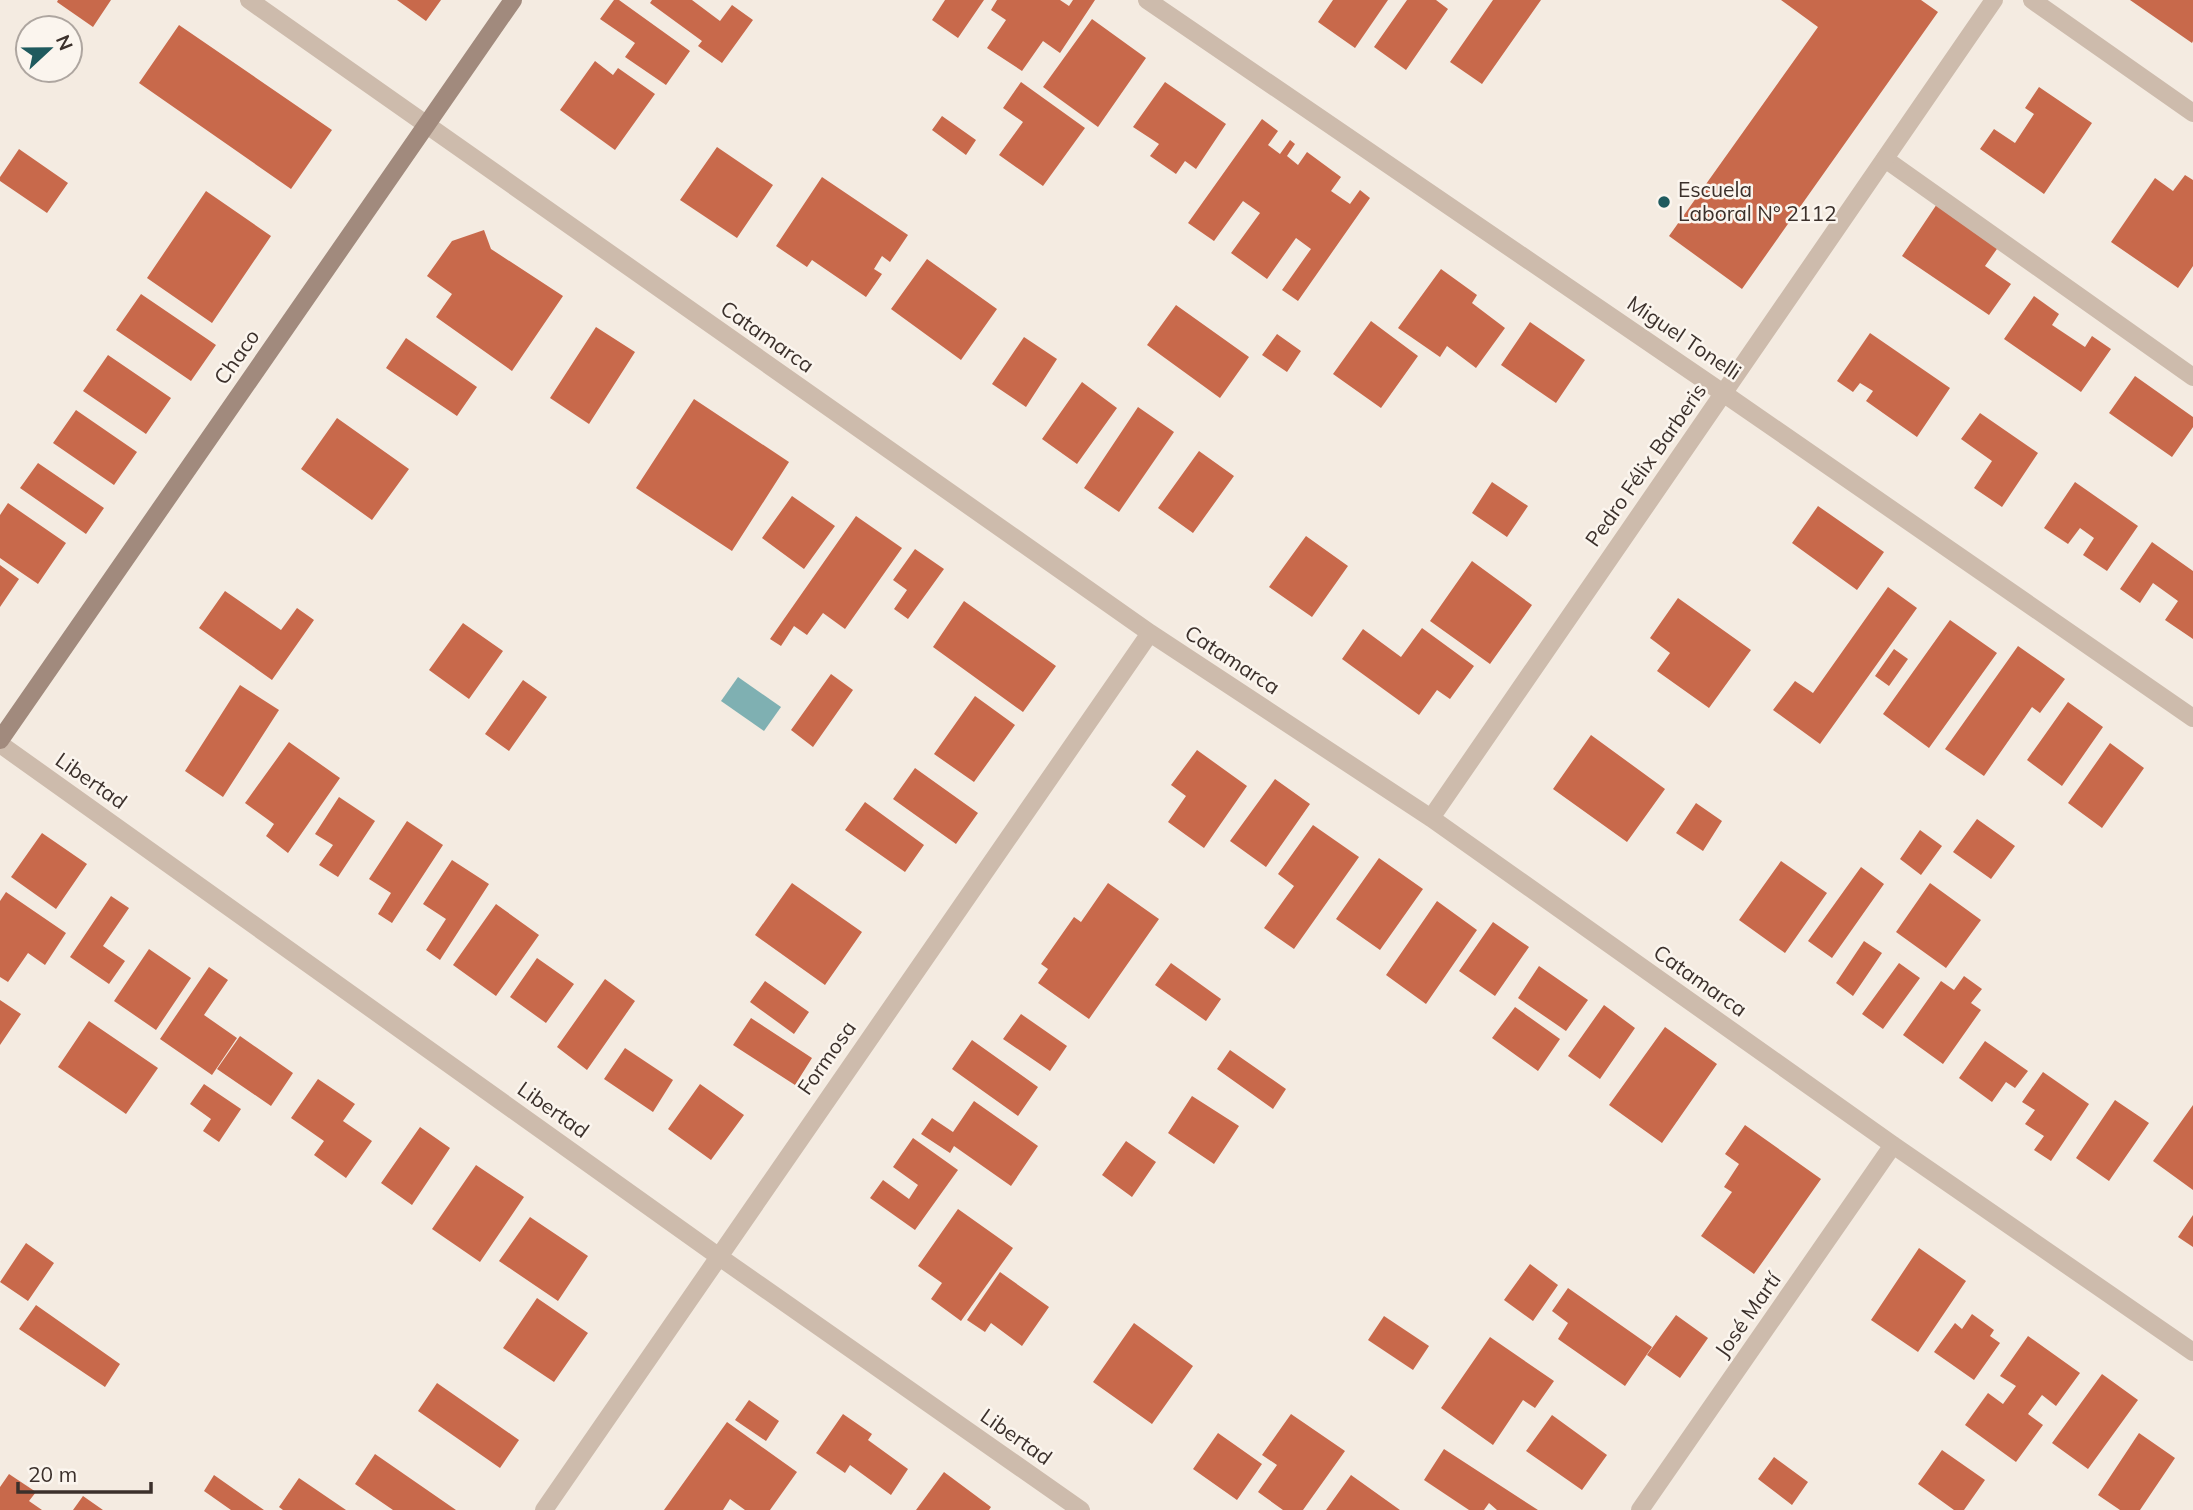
<svg xmlns="http://www.w3.org/2000/svg" width="2193" height="1510" viewBox="0 0 2193 1510" font-family="Mulish,sans-serif">
	<style>
		.water { fill: #7fb0b2 }
		.building { fill: #c8694b }
		.lines { fill: none; stroke-linecap: round; stroke-linejoin: round }
		.lane { stroke: #cdbbac; stroke-width: 18 }
		.street { stroke: #cdbbac; stroke-width: 18 }
		.secondary { stroke: #a18a7d; stroke-width: 18 }
		.poi-dot { fill: #1f5a5e; stroke: #fbf5ee; stroke-width: 2.5 }
		.labels { text-anchor: middle; stroke-width: 5; stroke-linejoin: round; paint-order: stroke }
		.poi-label { font-size: 21px; fill: #3b302b; stroke: #fbf5ee; text-anchor: start }
		.street-label { font-size: 21px; fill: #3b302b; stroke: #fbf5ee }
	</style>
	<rect width="100%" height="100%" fill="#f4ebe1"/>
	<path class="water" d="M738,677L781,707L764,731L721,701Z"/>
	<path class="building" d="M58,0H111L93,27L57,2Z
		M397,0H441L426,21Z
		M614,0H619L690,51L666,85L625,57L635,43L600,19Z
		M652,0H692L720,21L732,5L753,20L722,63L698,46L702,41L650,3Z
		M945,0H984L958,38L932,20Z
		M997,0H1060L1069,6L1073,0H1095L1060,53L1043,41L1022,71L987,48L1006,20L991,10Z
		M1333,0H1388L1355,48L1318,22Z
		M1407,0H1436L1448,9L1406,70L1374,47Z
		M1493,0H1541L1482,84L1450,62Z
		M1781,0H1921L1938,12L1742,289L1669,236L1818,27Z
		M2130,0H2193V41L2192,43Z
		M1092,19L1146,58L1098,127L1043,87Z
		M179,25L332,130L291,189L139,83Z
		M595,61L613,75L618,68L655,94L615,150L560,110Z
		M1021,82L1085,128L1043,186L999,155L1023,122L1003,108Z
		M1165,82L1226,124L1196,169L1185,161L1176,174L1150,156L1159,144L1133,127Z
		M2039,87L2092,123L2044,194L1980,149L1994,129L2015,143L2034,114L2025,108Z
		M942,116L976,140L966,155L932,130Z
		M1262,119L1278,131L1268,145L1280,154L1290,140L1295,144L1287,156L1298,165L1307,152L1341,177L1331,191L1350,204L1360,190L1370,198L1298,301L1282,290L1311,249L1296,238L1267,279L1231,253L1260,213L1243,201L1214,241L1188,223Z
		M717,147L773,185L737,238L680,200Z
		M19,149L68,183L47,213L0,181V177Z
		M2185,175L2193,180V266L2178,288L2111,242L2155,178L2173,191Z
		M822,177L908,235L890,262L882,256L874,269L882,274L866,297L812,260L807,267L776,246Z
		M206,191L271,236L212,323L147,278Z
		M1937,204L1999,246L1985,266L2011,284L1989,315L1902,256Z
		M484,230L491,249L563,296L512,371L436,317L452,294L427,276L452,241Z
		M927,259L997,309L961,360L891,309Z
		M1441,269L1477,295L1472,303L1505,328L1476,368L1447,346L1440,357L1398,328Z
		M141,294L216,345L191,381L116,330Z
		M2034,296L2059,314L2052,325L2085,347L2092,336L2111,349L2081,392L2004,339Z
		M1176,305L1249,357L1220,398L1147,345Z
		M1371,321L1418,356L1381,408L1333,374Z
		M1530,322L1585,360L1556,403L1501,365Z
		M596,327L635,352L589,424L550,398Z
		M1870,333L1950,388L1917,437L1866,401L1873,391L1860,383L1853,392L1837,381Z
		M1277,334L1301,351L1287,372L1262,355Z
		M1024,337L1057,359L1026,407L992,384Z
		M406,338L477,387L457,416L386,368Z
		M108,355L171,398L146,434L83,391Z
		M2135,376L2193,417V427L2172,457L2109,413Z
		M1082,382L1117,408L1077,464L1042,439Z
		M694,399L789,462L732,551L636,488Z
		M1138,407L1174,432L1119,512L1084,488Z
		M76,410L137,452L114,485L53,443Z
		M1980,413L2038,453L2002,507L1974,488L1992,461L1961,439Z
		M337,418L409,469L372,520L301,469Z
		M1199,451L1234,476L1193,533L1158,508Z
		M38,463L104,508L86,534L20,488Z
		M1492,482L1528,506L1507,537L1472,513Z
		M2075,482L2138,526L2107,571L2083,555L2094,538L2080,528L2068,544L2044,528Z
		M792,496L835,526L804,569L762,538Z
		M8,503L66,543L38,584L0,558V515Z
		M1818,506L1884,552L1857,590L1792,543Z
		M856,516L902,548L845,629L823,613L807,635L794,626L781,646L770,639Z
		M1306,536L1348,566L1312,617L1269,587Z
		M2152,542L2193,571V639L2165,620L2178,601L2153,583L2140,603L2120,589Z
		M915,549L944,569L908,619L894,609L907,590L893,580Z
		M1472,561L1532,605L1490,664L1430,621Z
		M0,565L19,579L0,607Z
		M1888,587L1917,608L1820,744L1773,710L1795,681L1813,693Z
		M225,591L281,630L297,608L314,620L272,680L199,628Z
		M1678,598L1751,650L1709,708L1657,671L1670,653L1650,638Z
		M964,601L1056,666L1023,712L933,647Z
		M1950,620L1997,653L1929,748L1883,714Z
		M463,623L503,651L469,699L429,670Z
		M1422,628L1474,666L1450,699L1437,690L1419,715L1342,659L1363,629L1401,657Z
		M2018,646L2065,679L2040,713L2032,707L1984,776L1945,749Z
		M1894,649L1908,659L1889,686L1875,676Z
		M831,674L853,690L813,747L791,730Z
		M523,680L547,697L509,751L485,734Z
		M240,685L279,710L223,797L185,771Z
		M975,696L1015,725L974,782L934,754Z
		M2068,702L2103,727L2062,786L2027,760Z
		M1591,735L1665,789L1627,842L1553,789Z
		M289,742L340,778L288,853L266,836L274,824L245,803Z
		M2110,743L2144,768L2102,828L2068,803Z
		M1197,750L1247,786L1204,848L1168,822L1186,796L1171,785Z
		M915,768L978,813L956,844L893,799Z
		M1275,779L1310,804L1266,867L1230,841Z
		M339,797L375,821L338,877L319,865L333,845L315,834Z
		M865,802L924,845L905,872L845,830Z
		M1696,803L1722,821L1703,851L1676,833Z
		M1977,819L2015,846L1991,879L1953,852Z
		M407,821L443,845L392,923L378,914L391,893L369,879Z
		M1313,825L1359,857L1294,949L1264,928L1294,886L1278,874Z
		M1920,830L1942,846L1921,875L1900,859Z
		M42,833L87,864L56,909L11,877Z
		M1379,858L1423,889L1380,950L1336,919Z
		M452,860L489,884L440,960L426,950L446,919L423,904Z
		M1781,861L1827,893L1785,953L1739,920Z
		M1861,867L1884,884L1832,958L1808,941Z
		M792,883L862,932L825,985L755,935Z
		M1108,883L1159,919L1089,1019L1038,983L1048,969L1041,964L1074,917L1081,922Z
		M1930,883L1981,920L1946,968L1896,932Z
		M6,892L66,933L45,965L28,953L8,982L0,977V901Z
		M111,896L129,908L103,946L125,961L109,984L70,957Z
		M1437,901L1477,930L1426,1004L1386,975Z
		M496,904L539,935L496,996L453,965Z
		M1493,922L1529,947L1495,996L1459,971Z
		M1864,941L1882,953L1853,996L1836,983Z
		M149,949L191,978L156,1030L114,1001Z
		M537,958L574,984L546,1023L510,997Z
		M1171,963L1221,999L1206,1021L1155,985Z
		M1899,963L1920,978L1883,1029L1862,1014Z
		M1539,966L1588,1000L1566,1031L1518,998Z
		M209,967L228,980L204,1015L237,1038L212,1075L160,1039Z
		M1964,976L1982,989L1971,1003L1981,1010L1943,1064L1903,1035L1941,981L1954,990Z
		M605,979L635,1001L587,1070L557,1047Z
		M765,981L809,1012L794,1034L750,1002Z
		M0,1000L21,1014L0,1045Z
		M1604,1005L1635,1028L1600,1079L1568,1056Z
		M1515,1007L1560,1039L1538,1071L1492,1038Z
		M1021,1014L1067,1046L1050,1071L1003,1039Z
		M751,1018L812,1058L795,1085L733,1045Z
		M89,1021L158,1068L126,1114L58,1067Z
		M1665,1027L1717,1064L1662,1143L1609,1105Z
		M240,1036L293,1073L271,1106L217,1069Z
		M972,1040L1038,1087L1018,1116L952,1069Z
		M1985,1041L2028,1071L2015,1088L2006,1082L1992,1102L1959,1078Z
		M625,1048L673,1080L653,1112L604,1079Z
		M1230,1050L1286,1089L1273,1109L1217,1069Z
		M2043,1072L2089,1104L2051,1161L2034,1150L2044,1136L2025,1124L2035,1110L2022,1102Z
		M318,1079L355,1104L343,1121L372,1141L346,1178L314,1155L324,1141L291,1118Z
		M204,1084L241,1109L219,1142L203,1131L211,1119L190,1104Z
		M700,1084L744,1115L711,1160L668,1129Z
		M1192,1096L1239,1126L1214,1164L1168,1133Z
		M2115,1100L2149,1123L2109,1181L2076,1158Z
		M974,1101L1038,1146L1011,1186L954,1146L950,1153L921,1134L932,1118L953,1132Z
		M2193,1105V1190L2153,1161Z
		M1745,1125L1821,1179L1754,1274L1701,1236L1732,1192L1724,1187L1739,1164L1725,1154Z
		M420,1127L450,1148L412,1205L381,1183Z
		M913,1138L958,1170L915,1230L870,1198L883,1180L909,1199L918,1185L893,1167Z
		M1126,1141L1156,1162L1132,1197L1102,1175Z
		M476,1165L524,1197L480,1262L432,1229Z
		M958,1209L1013,1248L961,1321L931,1299L942,1283L918,1266Z
		M2193,1215V1247L2178,1237Z
		M530,1217L588,1256L558,1301L499,1261Z
		M26,1243L54,1263L28,1301L0,1282Z
		M1919,1248L1966,1281L1918,1352L1871,1320Z
		M1530,1264L1558,1285L1533,1321L1504,1300Z
		M1000,1272L1049,1307L1022,1346L991,1323L985,1332L967,1320Z
		M1568,1288L1652,1347L1625,1386L1558,1339L1568,1323L1552,1311Z
		M537,1298L588,1333L554,1382L503,1348Z
		M36,1305L120,1364L105,1387L19,1329Z
		M1972,1314L1994,1330L1990,1336L2000,1343L1974,1380L1934,1352L1955,1323L1962,1329Z
		M1676,1315L1708,1338L1680,1378L1647,1355Z
		M1384,1316L1429,1346L1413,1370L1368,1340Z
		M1134,1323L1193,1366L1152,1424L1093,1382Z
		M2028,1336L2080,1373L2056,1406L2042,1395L2028,1414L2043,1425L2016,1462L1965,1425L1988,1393L2003,1404L2016,1386L2000,1376Z
		M1490,1337L1554,1381L1535,1408L1523,1400L1493,1445L1441,1408Z
		M2102,1374L2138,1400L2088,1469L2052,1443Z
		M437,1383L519,1440L500,1468L418,1411Z
		M749,1400L779,1421L766,1441L735,1420Z
		M843,1414L872,1434L868,1440L908,1469L891,1495L850,1465L845,1473L816,1453Z
		M1291,1414L1345,1451L1303,1510H1283L1258,1492L1277,1465L1262,1455Z
		M1552,1415L1607,1455L1582,1490L1526,1451Z
		M727,1422L797,1472L770,1510H745L730,1499L723,1510H664Z
		M1218,1433L1262,1464L1237,1500L1193,1469Z
		M2139,1433L2175,1458L2140,1510H2120L2098,1495Z
		M1444,1449L1538,1510H1497L1489,1503L1484,1510H1469L1424,1480Z
		M1942,1450L1985,1480L1964,1510H1954L1918,1484Z
		M375,1454L456,1510H393L355,1484Z
		M1774,1457L1808,1482L1792,1505L1758,1479Z
		M944,1472L991,1507L989,1510H916Z
		M9,1474L36,1492L29,1501L42,1510H0V1487Z
		M214,1475L264,1510H231L204,1491Z
		M1351,1475L1400,1510H1326Z
		M299,1478L346,1510H283L279,1507Z
		M83,1496L103,1510H73Z"/>
	<g class="lines">
		<path class="lane" d="M1885,159L2193,377"/>
		<path class="street" d="M249,0L1150,633L1431,818L1893,1145L2193,1352
			M1147,0L1723,393L2193,718
			M2032,0L2193,113
			M0,744L718,1256L1081,1510
			M1431,818L1994,0
			M544,1510L1150,633
			M1640,1510L1893,1145"/>
		<path class="secondary" d="M0,740L513,0"/>
	</g>
	<circle class="poi-dot" cx="1664" cy="202" r="7"/>
	<g class="labels">
		<g class="poi-label">
			<text x="1678" y="197">Escuela<tspan x="1678" dy="24">Laboral N° 2112</tspan></text>
		</g>
		<g class="street-label">
			<text transform="translate(767 337) rotate(35)" y="7">Catamarca</text>
			<text transform="translate(1684 338) rotate(34)" y="7">Miguel Tonelli</text>
			<text transform="translate(237 357) rotate(-55)" y="7">Chaco</text>
			<text transform="translate(1646 465) rotate(-55)" y="7">Pedro Félix Barberis</text>
			<text transform="translate(1232 660) rotate(33)" y="7">Catamarca</text>
			<text transform="translate(91 781) rotate(35)" y="7">Libertad</text>
			<text transform="translate(1700 981) rotate(35)" y="7">Catamarca</text>
			<text transform="translate(827 1058) rotate(-55)" y="7">Formosa</text>
			<text transform="translate(553 1110) rotate(35)" y="7">Libertad</text>
			<text transform="translate(1748 1315) rotate(-55)" y="7">José Martí</text>
			<text transform="translate(1016 1437) rotate(35)" y="7">Libertad</text>
		</g>
	</g>
	<g transform="translate(49 49) rotate(68)"><circle r="33" fill="#fbf5ee" stroke="#aea6a0" stroke-width="2"/>
	<path d="M0-5L12 26L0 18L-12 26Z" fill="#1f5a5e"/>
	<text y="-10" font-size="19" font-weight="bold" text-anchor="middle" fill="#3b302b">N</text>
	</g>
	<path d="M18 1482v10h133v-10" fill="none" stroke="#3b302b" stroke-width="3.5"/>
	<text x="28" y="1482" font-size="21" fill="#3b302b" stroke="#fbf5ee" stroke-width="5" paint-order="stroke">20 m</text>
</svg>
